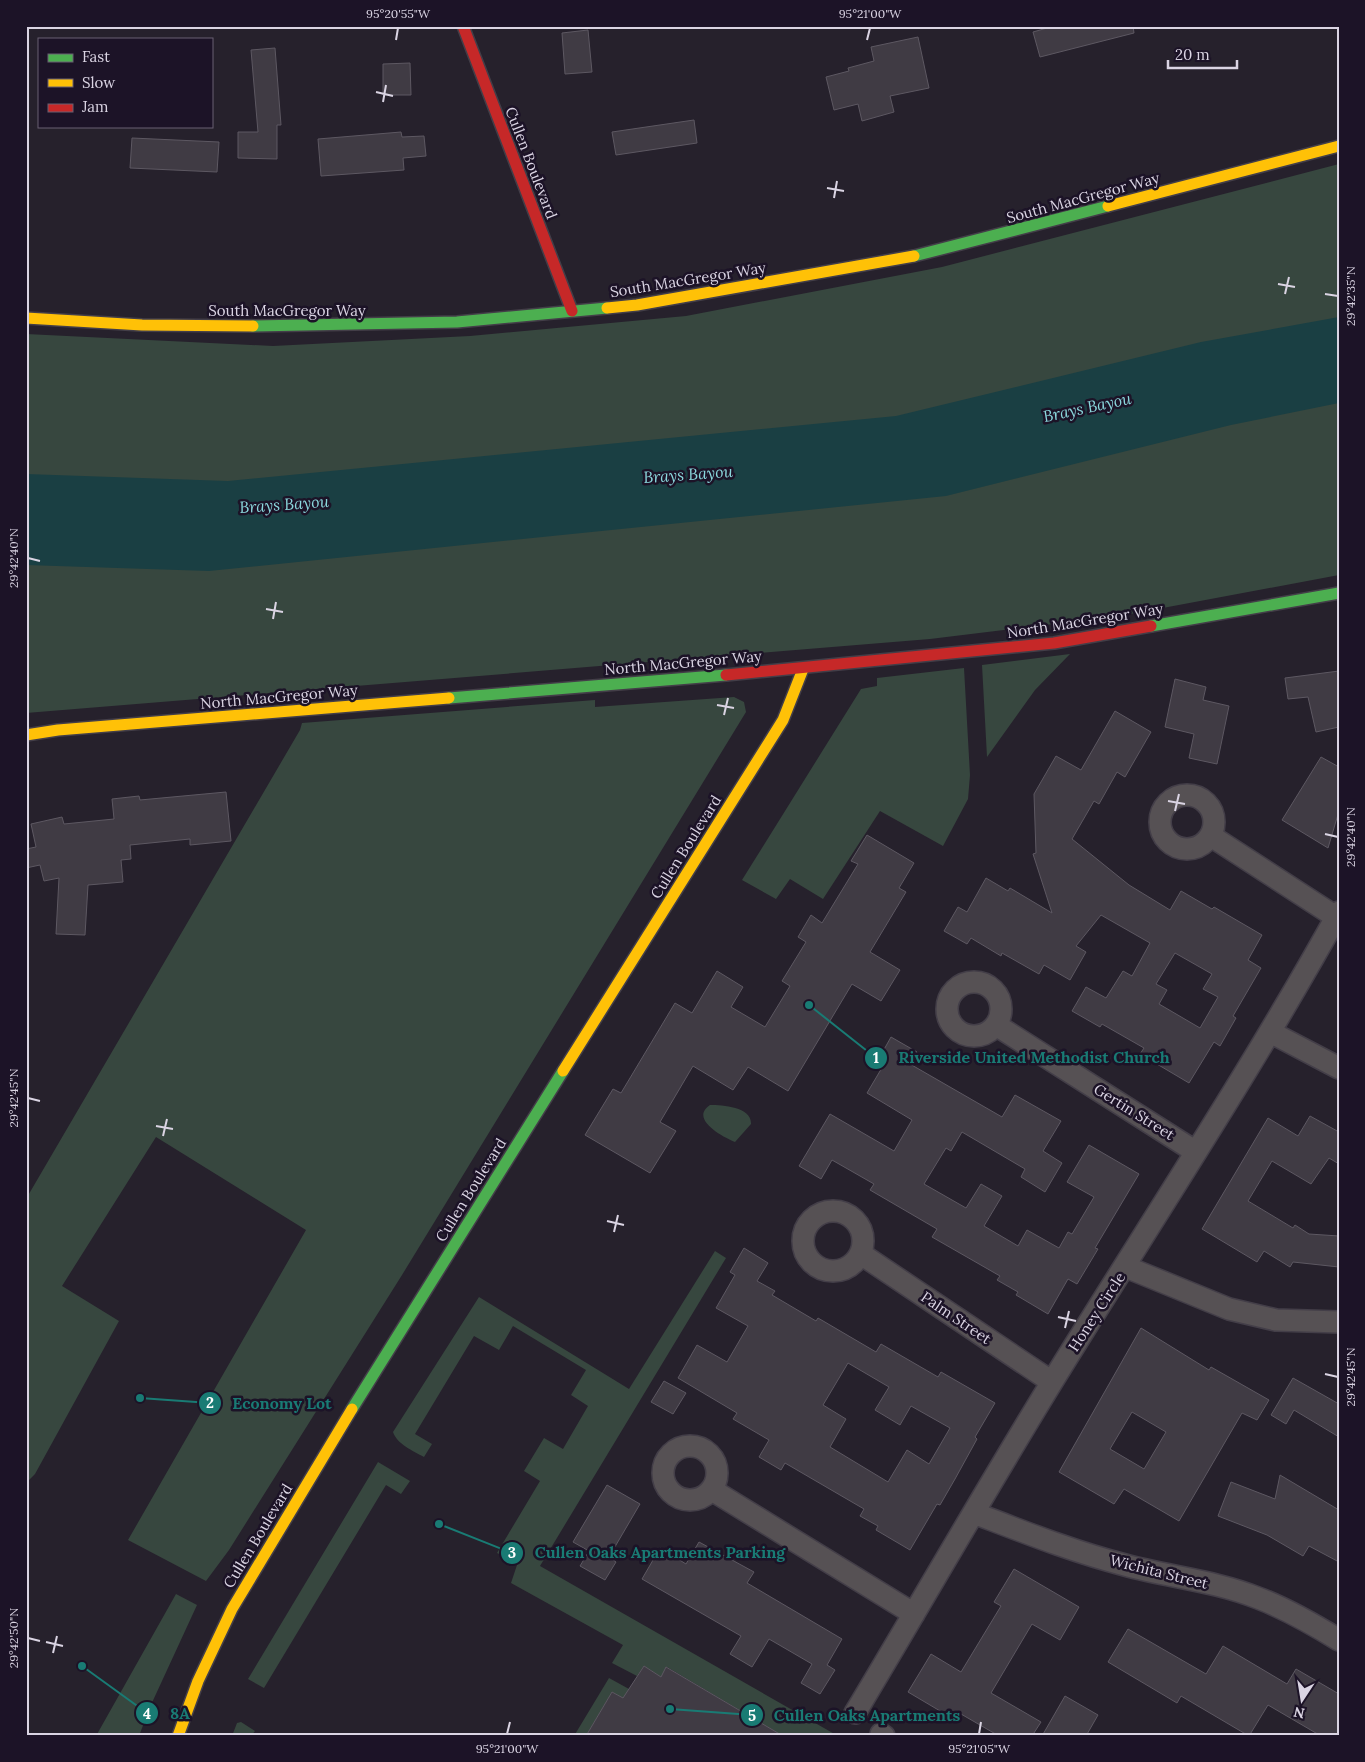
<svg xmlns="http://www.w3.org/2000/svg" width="1365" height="1762" viewBox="0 0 1365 1762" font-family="Lora,serif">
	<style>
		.green { fill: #37473f }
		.water { fill: #1a3f43 }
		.building { fill: #403b44; stroke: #5d5862; fill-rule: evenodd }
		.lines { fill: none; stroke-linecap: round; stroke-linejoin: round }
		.street-casing { stroke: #433e48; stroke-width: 24 }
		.fast-casing { stroke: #433e48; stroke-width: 14 }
		.slow-casing { stroke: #433e48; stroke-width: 14 }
		.jam-casing { stroke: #433e48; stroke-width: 14 }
		.street { stroke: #565154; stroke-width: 21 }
		.fast { stroke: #4caf50; stroke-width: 11 }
		.slow { stroke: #ffc107; stroke-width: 11 }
		.jam { stroke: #c62828; stroke-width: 11 }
		.ticks { fill: none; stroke: #dad4e3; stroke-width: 2 }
		.labels { text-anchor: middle; stroke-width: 5; stroke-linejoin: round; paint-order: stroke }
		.street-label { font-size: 15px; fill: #dad4e3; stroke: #1c1327 }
		.water-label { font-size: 16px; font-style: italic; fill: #8ad7dc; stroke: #1c1327 }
		.leader { fill: none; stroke: #197b74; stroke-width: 2 }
		.callout-dot { fill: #197b74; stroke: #1c1327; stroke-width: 2 }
		.mark-label { font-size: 15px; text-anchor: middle; font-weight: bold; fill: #fff }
		.callout-label { font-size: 16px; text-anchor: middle; font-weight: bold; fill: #197b74; stroke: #1c1327; stroke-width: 5; stroke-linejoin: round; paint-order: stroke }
		.neatline { fill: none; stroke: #dad4e3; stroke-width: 2 }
		.ticks-label { font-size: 12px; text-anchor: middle; fill: #dad4e3 }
	</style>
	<rect width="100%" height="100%" fill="#26212c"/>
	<path class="green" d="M1339,164V575L1120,616L930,639L26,713V334L273,346L470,336L686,316L942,267Z
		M1070,654L1035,690L987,757L982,665Z
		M964,668L970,775L968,799L943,846L880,811L823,899L790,879L776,899L742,880L861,689L877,686V678Z
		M734,697L744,702L746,712L402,1275L229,1550L206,1581L128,1540L306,1230L156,1137L62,1286L119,1321L35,1474L26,1483V1199L300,730L302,723L595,700V707Z
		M710,1105C723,1105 752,1107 751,1124L735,1142C723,1137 689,1119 710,1105Z
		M715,1251L726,1258L540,1566L838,1736H783L667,1667L661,1677L644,1666L637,1676L612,1663L623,1645L511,1583L518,1562L497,1553L540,1481L524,1471L544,1438L563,1449L588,1406L571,1395L586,1370L513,1326L499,1350L474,1336L415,1434L432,1444L424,1457C413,1451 397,1444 393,1432L479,1297L629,1389Z
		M378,1462L410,1481L401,1494L386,1485L264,1688L248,1679Z
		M176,1594L197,1605L150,1707L139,1736H96Z
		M609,1678L629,1689L624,1699L612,1692L586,1736H574Z
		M241,1722L255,1731L251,1736H232L237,1723Z"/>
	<path class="water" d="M1339,317V403L1231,425L946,496L209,571L26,565V474L228,481L896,416L1201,342Z"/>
	<path class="building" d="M1054,26H1133L1134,33L1040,57L1033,32Z
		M588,30L592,72L565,74L562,33Z
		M918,37L929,88L890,96L894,112L862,121L858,104L834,110L826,77L849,71L848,68L874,61L871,47Z
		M275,48L281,125H277V159L238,158V132H258L251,50Z
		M410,63L411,95H383V64Z
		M694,120L697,143L616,155L612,132Z
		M401,132L402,137L424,136L426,156L403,158L404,170L321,176L318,139Z
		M132,138L219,142L217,172L130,168Z
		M1339,671V727L1316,732L1308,697L1288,699L1285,678Z
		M1175,679L1206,687L1203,700L1229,706L1217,764L1189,758L1194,734L1165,727Z
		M1115,711L1151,732L1125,777L1117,772L1099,804L1094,801L1072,839L1129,885L1170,910L1181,891L1212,909L1214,907L1262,935L1248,960L1261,968L1233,1016L1236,1018L1220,1046L1214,1042L1189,1083L1140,1054L1144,1048L1102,1024L1100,1027L1072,1011L1086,987L1106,998L1123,971L1132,976L1150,943L1101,915L1076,946L1086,952L1070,980L1044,965L1039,974L1002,953L1001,956L971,938L967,944L944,931L958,907L967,912L986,878L1008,891L1010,888L1052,913L1033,854L1036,853L1034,794L1056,756L1081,770ZM1175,953L1212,974L1203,989L1218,997L1200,1028L1159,1004L1167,990L1156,984Z
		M1321,757L1339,767V811L1328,848L1282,820Z
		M226,792L231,841L190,845V839L130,845L131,859L121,860L123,882L88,885L85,935L56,934L59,878L44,881L40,865L26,868V849L36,847L31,824L62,817L64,824L114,819L112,799L139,796L140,800Z
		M867,835L914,863L899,888L906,892L870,952L900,970L881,1001L852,984L788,1091L748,1067L733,1090L693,1066L660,1122L676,1131L650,1173L585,1135L613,1089L621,1093L675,1003L692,1013L717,971L743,987L731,1007L765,1027L790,986L782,981L806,942L798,937L811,915L822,923L858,864L851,861Z
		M891,1037L917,1052L910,1064L1002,1117L1015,1095L1061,1121L1043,1151L1062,1163L1045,1192L1021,1177L1025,1169L962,1132L951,1151L946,1148L924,1184L966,1208L981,1184L1002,1196L984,1226L1018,1246L1027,1230L1059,1248L1068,1232L1072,1234L1094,1197L1067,1182L1089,1145L1139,1174L1095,1248L1098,1249L1077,1284L1068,1279L1048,1314L1016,1295L1018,1292L997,1280L1000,1276L932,1237L937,1229L870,1190L874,1184L832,1160L821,1179L799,1166L830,1114L894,1151L912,1120L867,1093L883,1066L877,1062Z
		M1310,1116L1339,1132V1164L1329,1158L1311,1184L1272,1161L1248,1201L1293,1228L1295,1225L1309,1234L1339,1236V1267L1293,1262L1290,1267L1264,1251L1257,1262L1202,1229L1268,1118L1298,1136Z
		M744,1248L768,1263L757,1281L775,1291L772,1295L816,1321L818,1318L876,1352L881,1344L938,1377L941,1372L995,1403L975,1437L977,1439L955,1479L940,1505L937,1504L910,1550L876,1530L878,1526L860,1516L864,1509L785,1463L781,1470L759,1457L769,1440L733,1419L737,1413L678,1378L697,1345L727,1362L748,1326L716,1308L735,1275L730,1272ZM848,1363L889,1387L875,1410L900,1425L911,1406L950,1428L929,1464L907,1450L888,1482L830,1447L846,1419L823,1405Z
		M1141,1328L1209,1370L1211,1367L1269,1400L1257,1420L1242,1413L1179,1521L1124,1489L1114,1504L1059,1472ZM1132,1412L1166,1432L1144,1469L1110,1449Z
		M1293,1378L1339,1404V1437L1294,1410L1286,1424L1271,1415Z
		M664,1381L686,1393L673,1414L651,1402Z
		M1280,1475L1339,1510V1562L1309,1546L1303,1556L1267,1535L1218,1516L1231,1482L1275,1499Z
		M607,1485L640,1504L609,1557L616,1562L605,1580L580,1566L589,1551L573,1542Z
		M699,1542L754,1572L747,1583L842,1639L827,1665L835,1670L820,1694L801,1683L812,1664L769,1639L752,1667L730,1654L741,1636L642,1579L660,1548L686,1564Z
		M1014,1569L1079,1607L1060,1640L1032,1624L991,1693L1041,1722L1032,1736H999L961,1714L957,1721L908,1692L931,1654L961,1672L1001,1606L994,1602Z
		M1128,1629L1206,1674L1223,1646L1287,1684L1296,1669L1339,1694V1736H1321L1268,1705L1249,1736L1181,1696L1177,1703L1108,1662Z
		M644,1666L661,1677L666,1667L783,1736H586L612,1692L623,1698Z
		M1065,1696L1098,1715L1086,1736H1042Z"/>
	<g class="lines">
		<defs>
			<path id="street" d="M1160 822a27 27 0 1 1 54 0a27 27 0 1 1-54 0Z
				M1211,836L1336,917
				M947 1009a27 27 0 1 1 54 0a27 27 0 1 1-54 0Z
				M996,1025L1196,1152
				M1270,1032L1339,1068
				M803 1241a30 30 0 1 1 60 0a30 30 0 1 1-60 0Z
				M861,1254L1052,1382
				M1126,1267L1229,1309L1276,1320L1339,1322
				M663 1473a27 27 0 1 1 54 0a27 27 0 1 1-54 0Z
				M712,1490L914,1614
				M974,1513C1024,1532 1074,1552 1125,1565C1169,1577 1216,1581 1258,1598C1287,1609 1313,1624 1339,1640
				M855,1713C921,1603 985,1491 1052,1382C1148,1226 1250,1073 1339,912
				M881,1734L884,1736"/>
			<path id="fast" d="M914,256L1108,206
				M253,326L457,322L607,308
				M1151,626L1339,593
				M449,698L726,675
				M352,1409L563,1071"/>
			<path id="slow" d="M1108,206L1339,146
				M607,308L637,305L914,256
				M26,318L142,325L253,326
				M26,735L58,730L449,698
				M563,1071L783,720L803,669
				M178,1736L198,1681L232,1609L352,1409"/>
			<path id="jam" d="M463,26L572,311
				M726,675L1054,643L1151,626"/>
		</defs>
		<use href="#street" class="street-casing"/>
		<use href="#fast" class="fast-casing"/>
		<use href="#slow" class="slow-casing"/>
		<use href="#jam" class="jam-casing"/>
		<use href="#street" class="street"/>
		<use href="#fast" class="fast"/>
		<use href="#slow" class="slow"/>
		<use href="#jam" class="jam"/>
	</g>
	<path class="ticks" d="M396,40L398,28M867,40L870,28M376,92L393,96M383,102L386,85M827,188L844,191M834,198L837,181M1278,284L1295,287M1285,294L1289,277M1325,294L1338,296M28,558L40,561M266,609L283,612M273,619L276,602M717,705L734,708M724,715L728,698M1168,801L1185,804M1175,811L1179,794M1325,834L1338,837M28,1098L40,1101M156,1126L173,1129M163,1136L167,1119M607,1221L624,1225M614,1232L618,1215M1058,1317L1076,1321M1065,1328L1069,1311M1325,1374L1338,1377M28,1638L40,1641M46,1642L63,1646M53,1653L57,1636M507,1734L510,1722M979,1734L981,1722"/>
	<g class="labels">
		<g class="street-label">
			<text transform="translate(531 163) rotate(69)" y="5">Cullen Boulevard</text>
			<text transform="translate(1083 198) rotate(-15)" y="5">South MacGregor Way</text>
			<text transform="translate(688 280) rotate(-9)" y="5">South MacGregor Way</text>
			<text x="287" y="316">South MacGregor Way</text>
			<text transform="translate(1085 621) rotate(-9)" y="5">North MacGregor Way</text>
			<text transform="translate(683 663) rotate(-5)" y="5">North MacGregor Way</text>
			<text transform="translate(279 697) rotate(-5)" y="5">North MacGregor Way</text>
			<text transform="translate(686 847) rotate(-58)" y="5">Cullen Boulevard</text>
			<text transform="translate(1134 1112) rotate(32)" y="5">Gertin Street</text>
			<text transform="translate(471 1190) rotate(-58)" y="5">Cullen Boulevard</text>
			<text transform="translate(1097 1312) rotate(-57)" y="5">Honey Circle</text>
			<text transform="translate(956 1318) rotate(34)" y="5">Palm Street</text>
			<text transform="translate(258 1536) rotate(-59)" y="5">Cullen Boulevard</text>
			<text transform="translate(1159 1572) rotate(14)" y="5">Wichita Street</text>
		</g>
		<g class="water-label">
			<text transform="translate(1087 407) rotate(-12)" y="6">Brays Bayou</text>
			<text transform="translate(688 474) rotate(-4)" y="6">Brays Bayou</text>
			<text transform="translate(284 504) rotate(-4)" y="6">Brays Bayou</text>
		</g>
	</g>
	<path class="leader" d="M809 1005L876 1058M140 1398L210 1403M439 1524L512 1553M82 1666L147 1713M670 1709L752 1715"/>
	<g class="callout-dot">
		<circle cx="809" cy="1005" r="5"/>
		<circle cx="140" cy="1398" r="5"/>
		<circle cx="439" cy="1524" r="5"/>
		<circle cx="82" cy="1666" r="5"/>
		<circle cx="670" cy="1709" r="5"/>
		<circle cx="876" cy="1058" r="12"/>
		<circle cx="210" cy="1403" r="12"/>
		<circle cx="512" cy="1553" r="12"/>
		<circle cx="147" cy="1713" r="12"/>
		<circle cx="752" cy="1715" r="12"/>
	</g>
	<g class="mark-label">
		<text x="876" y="1063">1</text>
		<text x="210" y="1408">2</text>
		<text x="512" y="1558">3</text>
		<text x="147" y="1719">4</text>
		<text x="752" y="1721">5</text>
	</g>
	<g class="callout-label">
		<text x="1034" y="1063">Riverside United Methodist Church</text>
		<text x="282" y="1409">Economy Lot</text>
		<text x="660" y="1558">Cullen Oaks Apartments Parking</text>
		<text x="180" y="1719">8A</text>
		<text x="867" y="1721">Cullen Oaks Apartments</text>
	</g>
	<rect width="1365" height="1762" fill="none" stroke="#1c1327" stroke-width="55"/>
	<rect x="38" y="38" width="175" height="90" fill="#1c1327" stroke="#686072"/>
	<rect x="48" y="54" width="25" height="8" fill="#4caf50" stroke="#686072"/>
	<text x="82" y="62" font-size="15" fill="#dad4e3">Fast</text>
	<rect x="48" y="79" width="25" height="8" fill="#ffc107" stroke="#686072"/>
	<text x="82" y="88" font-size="15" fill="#dad4e3">Slow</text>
	<rect x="48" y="104" width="25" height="8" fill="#c62828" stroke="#686072"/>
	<text x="82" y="112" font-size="15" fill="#dad4e3">Jam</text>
	<g transform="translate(1302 1700) rotate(192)" stroke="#1c1327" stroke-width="4" paint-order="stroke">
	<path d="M0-4L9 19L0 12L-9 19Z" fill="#dad4e3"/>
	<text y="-8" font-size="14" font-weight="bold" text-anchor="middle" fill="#dad4e3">N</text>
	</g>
	<path d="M1168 60v8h69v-8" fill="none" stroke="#dad4e3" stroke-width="2.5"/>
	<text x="1175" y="60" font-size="15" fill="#dad4e3" stroke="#1c1327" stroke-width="4" paint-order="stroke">20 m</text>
	<rect x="28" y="28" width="1310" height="1706" class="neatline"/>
	<g class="ticks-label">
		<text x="398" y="18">95°20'55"W</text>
		<text x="870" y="18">95°21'00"W</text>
		<text transform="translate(1351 296) rotate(-90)" y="4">29°42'35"N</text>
		<text transform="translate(14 558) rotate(-90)" y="4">29°42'40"N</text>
		<text transform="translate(1351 837) rotate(-90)" y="4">29°42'40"N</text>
		<text transform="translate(14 1098) rotate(-90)" y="4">29°42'45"N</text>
		<text transform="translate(1351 1377) rotate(-90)" y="4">29°42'45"N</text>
		<text transform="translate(14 1638) rotate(-90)" y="4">29°42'50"N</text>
		<text x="507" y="1753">95°21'00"W</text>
		<text x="979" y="1753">95°21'05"W</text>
	</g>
</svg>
